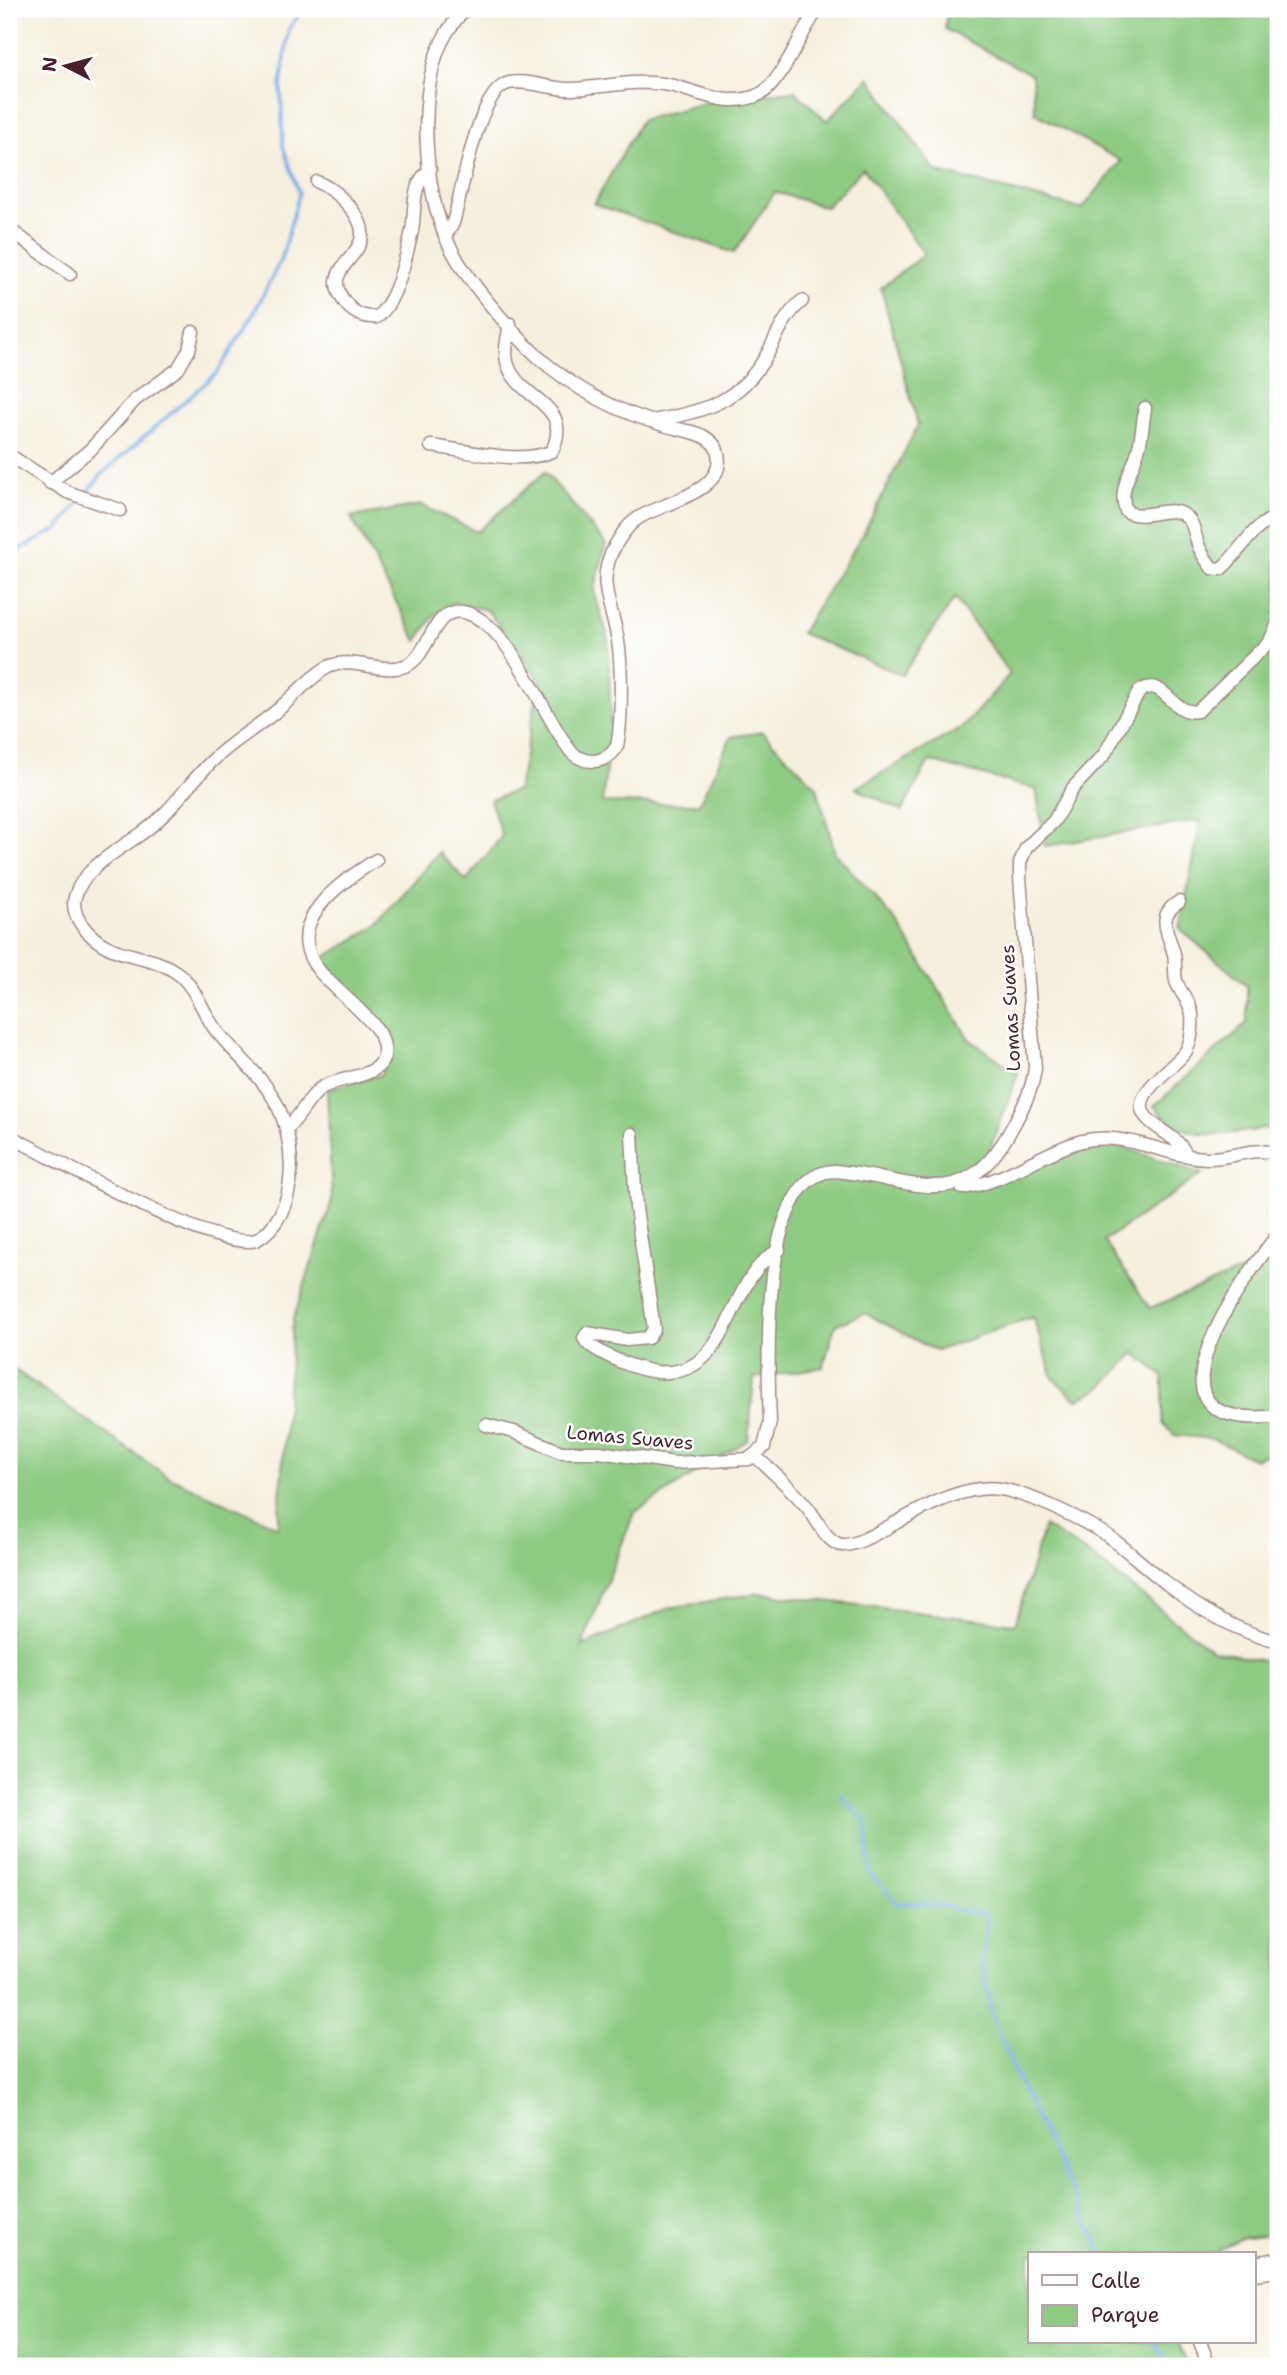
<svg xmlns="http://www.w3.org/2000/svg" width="1287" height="2375" viewBox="0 0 1287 2375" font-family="'Shantell Sans',sans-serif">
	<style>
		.green { fill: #8dcb82; stroke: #6c7556; stroke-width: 2 }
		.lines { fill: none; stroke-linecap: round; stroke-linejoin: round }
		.stream { stroke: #7fb0ea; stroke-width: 3.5 }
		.minor-casing { stroke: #a08784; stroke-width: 15 }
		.minor { stroke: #fff; stroke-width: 12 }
		.labels { text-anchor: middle; stroke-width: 5; stroke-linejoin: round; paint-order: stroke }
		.street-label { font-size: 19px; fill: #4a1f2b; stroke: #fff }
	</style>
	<rect width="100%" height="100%" fill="#fff"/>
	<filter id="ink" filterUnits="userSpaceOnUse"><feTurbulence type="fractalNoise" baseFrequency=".0143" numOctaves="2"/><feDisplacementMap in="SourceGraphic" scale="14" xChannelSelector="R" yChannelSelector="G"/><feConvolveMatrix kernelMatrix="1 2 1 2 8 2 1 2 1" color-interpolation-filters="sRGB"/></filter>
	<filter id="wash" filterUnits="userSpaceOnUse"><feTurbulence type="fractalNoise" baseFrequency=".00686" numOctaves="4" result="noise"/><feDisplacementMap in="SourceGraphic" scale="28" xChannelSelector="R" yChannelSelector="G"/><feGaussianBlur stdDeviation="1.57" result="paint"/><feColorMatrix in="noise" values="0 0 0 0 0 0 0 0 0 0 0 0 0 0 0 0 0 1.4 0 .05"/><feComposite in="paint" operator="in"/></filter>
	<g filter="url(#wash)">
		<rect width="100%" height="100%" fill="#f5efdd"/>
		<path class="green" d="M947,9H1278V1127C1231,1132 1187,1148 1154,1106L1247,1023V986L1180,929L1201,820L1045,846L1036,789L929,761L902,811L856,788L964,726L1010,674L955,598L902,675L801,633L863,534L918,425L881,288L924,254L863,168L826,207L775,192L734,253L594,204L641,120L722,98L795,91L827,121L869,77L935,171L1082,209L1121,161L1035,113L1032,75L945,29Z
			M545,472L606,544L594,592L608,637L611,729L602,803L699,804L731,737L762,732L817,787L835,853L896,921L969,1039L1018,1073L975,1189L1107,1142L1202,1174L1104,1241L1150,1308L1258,1264L1278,1235V1451L1254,1459L1213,1439L1174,1435L1163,1423V1376L1135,1353L1100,1388L1077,1400L1053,1378L1033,1317L936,1351L865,1313L835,1325L823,1367L754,1378L748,1440L634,1513L582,1646L669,1608L759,1593L1015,1624L1044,1526L1089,1554L1212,1650L1278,1664V2233L1241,2238L1212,2254H1030V2342H1178L1188,2366H9V1366L167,1476L278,1527L293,1320L332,1201L327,1089L381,1075L394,1035L322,959L377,925L439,852L466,881L502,836L490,800L518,790L540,680L487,610L453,602L436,613L417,641L351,517L421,505L477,532Z"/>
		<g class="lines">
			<path class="stream" d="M86,494L102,474L217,373L253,315L282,257L299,193L283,146L281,86L289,28L304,9
				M9,555L58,529L81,500
				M840,1794L866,1822L870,1873L898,1904L924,1903L987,1915L982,1962L992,2014L1020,2085L1103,2254
				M1153,2342L1171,2366"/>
		</g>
	</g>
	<g filter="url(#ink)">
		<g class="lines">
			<defs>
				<path id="minor" d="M317,182C335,189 368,218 361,240C355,263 319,273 348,306C355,314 366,318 377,317C397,301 406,257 412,231C416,209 410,185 430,170
					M9,229L70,274
					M445,236L453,223C462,194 477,90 509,83C526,79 553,90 573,89C606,87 641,78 674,86C702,94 733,109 762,93C783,80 801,31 818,9
					M1145,408C1143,421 1142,435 1139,447C1134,470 1117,488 1126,511C1143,522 1168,504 1184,515C1196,523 1194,538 1200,549C1203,556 1208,562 1212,568L1221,569C1240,553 1253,523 1278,517
					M652,421C705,412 742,401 769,351C778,333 786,314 802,301
					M431,446C465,450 522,466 552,451C575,402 517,401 507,362C504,350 508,336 510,324
					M9,455L67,492L120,510
					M50,483L91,449L135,400L178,369L189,350L193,332
					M1278,554L1275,565L1278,613
					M1179,902C1155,916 1169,934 1174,954C1176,963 1174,972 1176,981C1180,993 1190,1001 1192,1014C1193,1027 1192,1040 1186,1051C1177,1066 1131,1093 1144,1114C1155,1131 1175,1133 1186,1154
					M286,1129C300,1118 307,1099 321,1088C345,1073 402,1081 379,1032C363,1010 340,994 322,974C277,924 340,883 376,860
					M632,1134L636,1208L654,1329L648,1338L627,1340L587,1333L584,1338L587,1343C606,1357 634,1369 657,1372C734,1379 724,1279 779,1250
					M9,1136C55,1158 213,1252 256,1240C301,1215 297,1138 274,1099C259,1073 234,1053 215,1029C202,1011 195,985 176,972C144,950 109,962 81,924C76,916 72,907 75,897C82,868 122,848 145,831C172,811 188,784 212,761C232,741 258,727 280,708C295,695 310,677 328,667C353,655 383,676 407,665C431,655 432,602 467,613C512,627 543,717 572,753C587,765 607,764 617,746C622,723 622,665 618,641C612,603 594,583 616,544C622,534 629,523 640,517C662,503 731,491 717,450C713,439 698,433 687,431C637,420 590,399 550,367C523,346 470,284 454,254C425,204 418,108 437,53C443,36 453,22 465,9
					M962,1188C1005,1183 1041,1152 1082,1141C1125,1130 1167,1158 1209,1158C1233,1158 1254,1146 1278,1154
					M1278,1234C1256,1263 1163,1382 1220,1411C1236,1419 1260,1417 1278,1417
					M486,1425L514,1432L561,1452H599L675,1463L749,1459L764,1447L770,1422C768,1369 758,1172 835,1171C913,1178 962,1217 1009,1133C1021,1111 1032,1093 1035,1068L1020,878V863L1026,848L1054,821L1073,788L1104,755L1139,692C1163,673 1172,717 1198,711L1270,641L1278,623
					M755,1456C773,1472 792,1489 808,1508C817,1519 824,1538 838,1544C864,1555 946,1475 1006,1490C1040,1499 1078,1517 1108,1536C1128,1550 1146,1568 1166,1583C1198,1609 1238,1632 1278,1642
					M1254,2263L1278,2259
					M1254,2274L1278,2271
					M1200,2342L1209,2366"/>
			</defs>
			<use href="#minor" class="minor-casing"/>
			<use href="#minor" class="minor"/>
		</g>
	</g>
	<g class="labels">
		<g class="street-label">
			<text transform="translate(1010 1008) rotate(-93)" y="7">Lomas Suaves</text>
			<text transform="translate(630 1437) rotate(5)" y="7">Lomas Suaves</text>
		</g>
	</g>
	<rect width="1287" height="2375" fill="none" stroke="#fff" stroke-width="35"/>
	<rect x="1028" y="2252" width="228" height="91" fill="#ffffff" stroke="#b7a5aa" stroke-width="2"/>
	<rect x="1042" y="2275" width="35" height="10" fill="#ffffff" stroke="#b7a5aa" stroke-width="2"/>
	<text x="1091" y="2288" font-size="21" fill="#4a1f2b">Calle</text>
	<rect x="1042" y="2305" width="35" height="21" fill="#8dcb82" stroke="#b7a5aa" stroke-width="2"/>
	<text x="1091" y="2322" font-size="21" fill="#4a1f2b">Parque</text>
	<g transform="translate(66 66) rotate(276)" stroke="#ffffff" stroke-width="5" paint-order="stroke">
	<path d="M0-5L12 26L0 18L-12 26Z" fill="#4a1f2b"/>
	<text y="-10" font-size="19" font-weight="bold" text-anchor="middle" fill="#4a1f2b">N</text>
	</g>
</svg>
